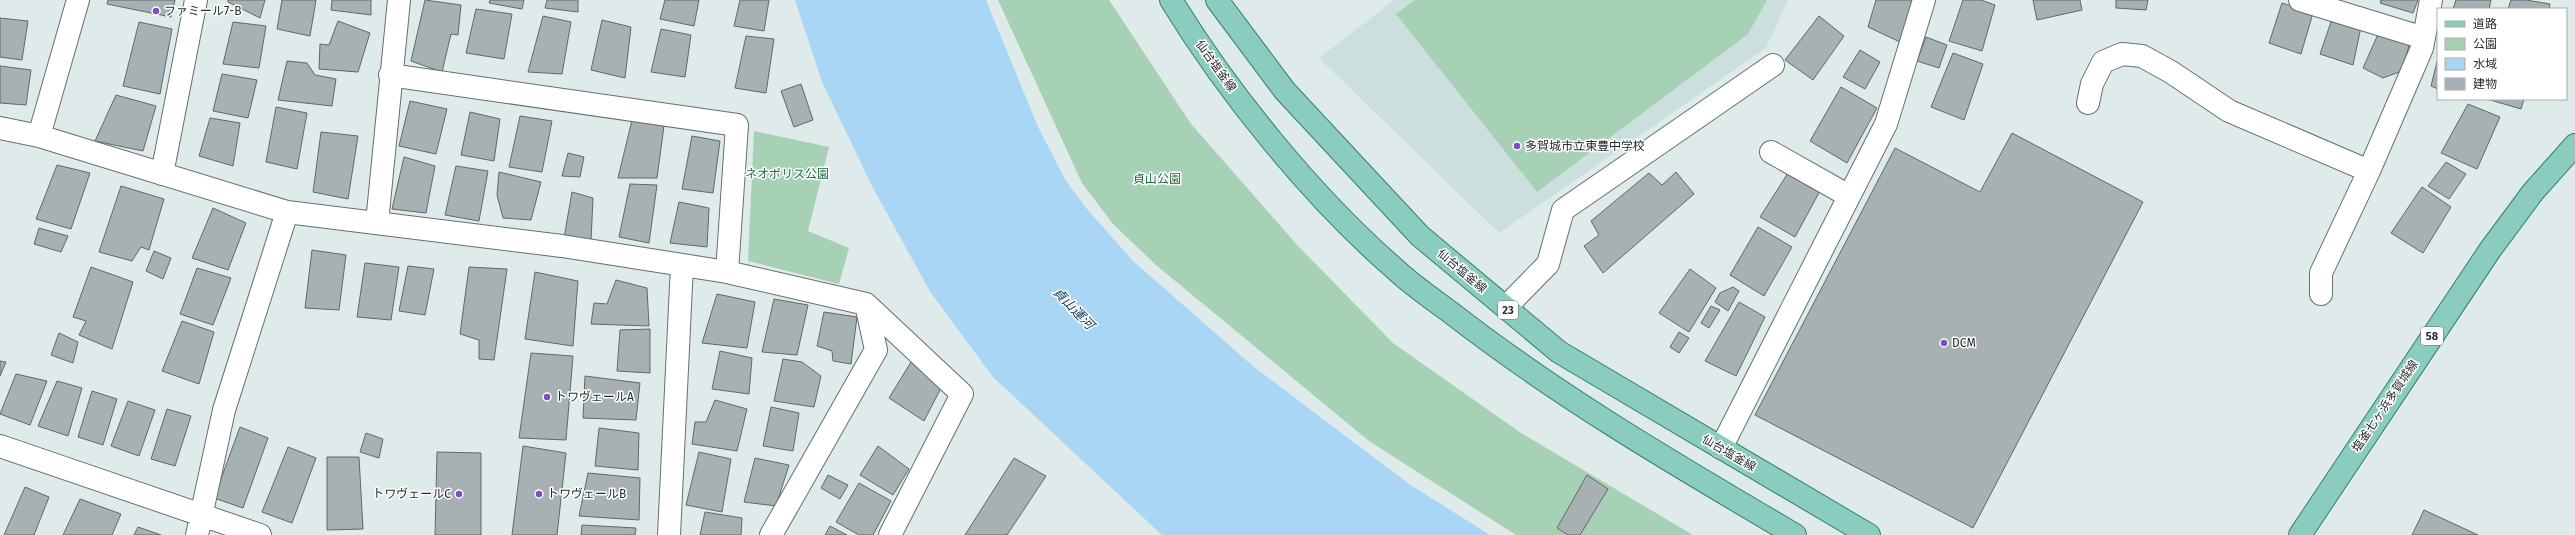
<svg xmlns="http://www.w3.org/2000/svg" width="2575" height="535" viewBox="0 0 2575 535" font-family="'Fira Sans','Noto Sans JP',sans-serif">
	<style>
		.built { fill: #ccdfdf }
		.green { fill: #a6d1b4 }
		.water { fill: #a8d6f4 }
		.building { fill: #a7b0b3; stroke: #5f686a }
		.lines { fill: none; stroke-linecap: round; stroke-linejoin: round }
		.minor-casing { stroke: #666f6f; stroke-width: 24 }
		.major-casing { stroke: #357f6f; stroke-width: 24 }
		.minor { stroke: #fff; stroke-width: 22 }
		.major { stroke: #8acdbe; stroke-width: 22 }
		.poi-dot { fill: #7c4dc5; stroke: #fff; stroke-width: 1.5 }
		.labels { text-anchor: middle; stroke-width: 3; stroke-linejoin: round; paint-order: stroke }
		.shield { fill: #fff; stroke: #686b6b; stroke-width: 1 }
		.shield-label { font-size: 11px; font-weight: bold; fill: #282c2c }
		.poi-label { font-size: 12px; fill: #282c2c; stroke: #fff; text-anchor: start }
		.street-label { font-size: 12px; fill: #282c2c; stroke: #fff }
		.park-label { font-size: 12px; fill: #216740; stroke: #fff }
		.water-label { font-size: 13px; font-style: italic; fill: #11374c; stroke: #fff }
	</style>
	<rect width="100%" height="100%" fill="#dfeaea"/>
	<path class="built" d="M1394,0H1788L1766,48L1499,233L1319,58Z"/>
	<path class="green" d="M998,0H1109L1191,124L1299,247L1393,343L1521,433L1693,535H1516L1369,441L1156,265L1113,224L1082,183Z
		M1415,0H1767L1748,34L1537,192L1396,14Z
		M754,131L829,147L808,231L849,248L839,284L748,261Z"/>
	<path class="water" d="M795,0H986L1038,127L1066,181L1087,209L1133,261L1254,367L1409,484L1490,535H1162L993,377L931,293L873,188L822,82Z"/>
	<path class="building" d="M108,0H175L171,17L107,4Z
		M228,0H265L260,18L228,2Z
		M282,0H316L310,36L277,29Z
		M332,0H371V15L331,10Z
		M425,0L461,5L458,35L451,34L442,72L411,61Z
		M490,0H524L522,9L489,3Z
		M547,0H578V12L545,8Z
		M665,0H699L694,26L660,19Z
		M740,0H769L764,31L734,26Z
		M1876,0H1915L1900,42L1868,27Z
		M1963,0H1981L1995,5L1982,51L1949,41Z
		M2033,0H2080L2082,10L2037,20Z
		M2116,0H2148L2146,10L2116,8Z
		M2381,0H2418L2413,13L2380,3Z
		M2456,0H2491L2489,9H2453Z
		M2511,0H2526L2550,4L2549,9H2508Z
		M2282,3L2313,13L2301,54L2269,43Z
		M476,9L512,14L504,59L466,53Z
		M543,16L571,22L562,74L528,72Z
		M1819,16L1844,36L1813,80L1785,60Z
		M0,18L28,21L22,60L0,57Z
		M2332,19L2361,27L2353,65L2320,54Z
		M602,20L631,27L625,78L591,70Z
		M338,21L370,33L358,72L319,69L320,44L329,45Z
		M139,22L172,29L160,94L123,86Z
		M233,22L266,26L259,68L223,64Z
		M661,29L691,35L685,77L651,72Z
		M2379,32L2410,42L2402,71L2383,78L2363,68Z
		M746,36L774,39L766,93L735,88Z
		M1926,37L1947,45L1939,68L1917,61Z
		M1860,50L1880,62L1865,89L1843,77Z
		M1953,53L1983,64L1964,120L1931,107Z
		M2438,58V89L2431,86Z
		M287,61L307,63L315,75L336,79L332,106L278,100Z
		M0,66L31,70L26,105L0,103Z
		M222,74L257,80L248,118L213,111Z
		M801,84L813,120L794,127L781,91Z
		M1841,87L1877,108L1847,163L1810,141Z
		M116,95L156,106L143,151L95,141Z
		M2487,99H2524L2521,109Z
		M410,101L447,109L436,154L399,146Z
		M2468,104L2500,117L2477,169L2441,153Z
		M276,107L307,113L297,169L266,162Z
		M470,112L500,119L494,161L461,155Z
		M520,116L552,121L542,172L509,167Z
		M210,118L240,123L233,166L199,156Z
		M632,120L664,126L657,178H618Z
		M321,132L358,136L348,199L313,192Z
		M2012,133L2143,202L1973,528L1755,415L1895,148L1980,192Z
		M692,136L720,141L713,193L682,189Z
		M568,153L584,157L580,177L562,176Z
		M404,157L435,166L426,213L392,209Z
		M2446,162L2466,174L2449,199L2428,186Z
		M57,165L90,173L71,229L36,219Z
		M456,166L488,171L479,221L445,215Z
		M499,172L541,182L531,220L503,218L497,195Z
		M1676,172L1694,194L1603,273L1584,246L1599,235L1591,221L1649,173L1662,185Z
		M1788,173L1820,191L1795,237L1760,217Z
		M630,184L657,185L649,243L619,237Z
		M121,186L164,199L149,250L141,247L132,261L99,252Z
		M2422,187L2451,207L2423,253L2391,233Z
		M572,192L593,198L591,241L564,238Z
		M679,202L709,208L707,247L670,243Z
		M213,208L246,223L228,270L192,258Z
		M1758,227L1792,247L1764,296L1730,275Z
		M39,228L68,236L61,252L34,244Z
		M312,250L346,255L339,310L305,308Z
		M154,251L171,258L163,279L146,271Z
		M365,263L399,267L391,320L357,317Z
		M408,266L434,269L425,315L399,311Z
		M91,267L133,282L112,349L79,335L86,321L73,317Z
		M469,267L507,269L494,360L479,359V340L460,334Z
		M197,268L231,278L213,325L180,314Z
		M1690,269L1716,288L1689,332L1659,313Z
		M535,272L578,281L573,346L525,339Z
		M616,280L647,288L649,326L591,324L594,303L607,304Z
		M1733,287L1739,291L1728,311L1715,302L1720,293Z
		M717,294L755,302L747,348L702,343Z
		M774,299L808,305L797,355L762,352Z
		M1739,302L1765,317L1736,376L1705,361Z
		M1711,306L1720,310L1709,328L1701,323Z
		M824,312L857,317L851,364L833,361L832,351L817,346Z
		M182,321L214,332L199,384L162,371Z
		M650,329V373L617,371L620,330Z
		M1679,332L1689,338L1679,353L1670,347Z
		M59,333L78,342L73,363L51,355Z
		M720,351L752,358L749,394L712,389Z
		M531,353L573,356L566,440L519,438Z
		M783,359L802,362L821,376L814,407L774,401Z
		M0,361L6,362L0,376Z
		M911,362L941,388L924,421L889,398Z
		M16,374L47,381L30,425L0,414Z
		M585,376L640,383L636,420L583,418Z
		M57,381L82,388L68,436L38,426Z
		M92,391L117,399L103,445L78,437Z
		M715,400L747,409L737,451L692,444L695,422H706Z
		M128,401L155,410L139,456L111,446Z
		M771,407L799,413L793,451L763,446Z
		M167,409L191,416L175,466L151,459Z
		M240,427L268,438L243,508L214,498Z
		M599,428L639,433L638,470L595,466Z
		M366,433L383,439L379,458L360,452Z
		M523,446L566,453L557,535H512Z
		M878,446L909,469L893,495L860,475Z
		M288,447L316,458L292,523L262,512Z
		M437,452L481,453V535H435Z
		M699,452L731,459L722,512L686,505Z
		M327,457H359L363,529L327,530Z
		M755,458L789,465L776,506L744,502Z
		M1014,458L1046,476L1007,535H965Z
		M588,473L640,478L639,520L579,516Z
		M828,475L848,485L840,499L821,488Z
		M1587,475L1608,489L1580,535H1568L1557,528Z
		M859,483L891,501L873,535H859L836,522Z
		M25,487L49,497L34,535H4Z
		M80,499L121,514L112,535H63Z
		M2424,510L2478,535H2412Z
		M705,512L742,518L741,535H700Z
		M582,525L636,528L635,535H581Z
		M830,526L847,535H825Z
		M138,527L161,535H134Z"/>
	<g class="lines">
		<defs>
			<path id="minor" d="M2300,0L2424,38
				M390,75L737,125L727,272
				M2088,103L2092,84L2103,62L2122,54L2142,56L2171,72L2229,111L2369,171
				M0,128L39,136L287,212L224,410L197,535
				M39,136L78,0
				M1771,152L1849,196
				M162,174L196,0
				M287,212L562,246L727,272L866,304
				M377,223L399,0
				M2321,294V273L2369,171L2422,48L2431,0
				M1506,307L1548,264L1563,210L1773,65
				M0,446L260,535
				M1721,448L1886,124L1924,0
				M669,535L682,265
				M771,535L876,350L866,304L962,394L890,535"/>
			<path id="major" d="M1171,0C1228,93 1312,197 1395,269C1413,286 1434,300 1454,315C1561,398 1678,466 1795,535
				M1217,0L1285,91L1420,236L1559,352L1869,535
				M2300,535L2490,250L2533,192L2575,145"/>
		</defs>
		<use href="#minor" class="minor-casing"/>
		<use href="#major" class="major-casing"/>
		<use href="#minor" class="minor"/>
		<use href="#major" class="major"/>
	</g>
	<g class="poi-dot">
		<circle cx="156" cy="11" r="4"/>
		<circle cx="1517" cy="146" r="4"/>
		<circle cx="1944" cy="343" r="4"/>
		<circle cx="547" cy="397" r="4"/>
		<circle cx="459" cy="494" r="4"/>
		<circle cx="539" cy="494" r="4"/>
	</g>
	<g class="labels">
		<g class="shield">
			<rect x="1498" y="301" width="20" height="18" rx="3"/>
			<rect x="2421" y="327" width="22" height="18" rx="3"/>
		</g>
		<g class="shield-label">
			<text x="1508" y="314">23</text>
			<text x="2432" y="340">58</text>
		</g>
		<g class="poi-label">
			<text x="164" y="15">ファミール7-B</text>
			<text x="1525" y="150">多賀城市立東豊中学校</text>
			<text x="1952" y="347">DCM</text>
			<text x="555" y="401">トワヴェールA</text>
			<text x="451" y="498" text-anchor="end">トワヴェールC</text>
			<text x="547" y="498">トワヴェールB</text>
		</g>
		<g class="street-label">
			<text transform="translate(1216 66) rotate(54)" y="4">仙台塩釜線</text>
			<text transform="translate(1462 271) rotate(40)" y="4">仙台塩釜線</text>
			<text transform="translate(2385 406) rotate(-56)" y="4">塩釜七ヶ浜多賀城線</text>
			<text transform="translate(1729 453) rotate(30)" y="4">仙台塩釜線</text>
		</g>
		<g class="park-label">
			<text x="787" y="178">ネオポリス公園</text>
			<text x="1157" y="183">貞山公園</text>
		</g>
		<g class="water-label">
			<text transform="translate(1074 308) rotate(46)" y="5">貞山運河</text>
		</g>
	</g>
	<rect x="2437" y="8" width="130" height="92" fill="#ffffff" stroke="#a9abab"/>
	<rect x="2445" y="21" width="20" height="6" fill="#8acdbe" stroke="#a9abab"/>
	<text x="2473" y="28" font-size="12" fill="#282c2c">道路</text>
	<rect x="2445" y="38" width="20" height="12" fill="#a6d1b4" stroke="#a9abab"/>
	<text x="2473" y="48" font-size="12" fill="#282c2c">公園</text>
	<rect x="2445" y="58" width="20" height="12" fill="#a8d6f4" stroke="#a9abab"/>
	<text x="2473" y="68" font-size="12" fill="#282c2c">水域</text>
	<rect x="2445" y="78" width="20" height="12" fill="#a7b0b3" stroke="#a9abab"/>
	<text x="2473" y="88" font-size="12" fill="#282c2c">建物</text>
</svg>
